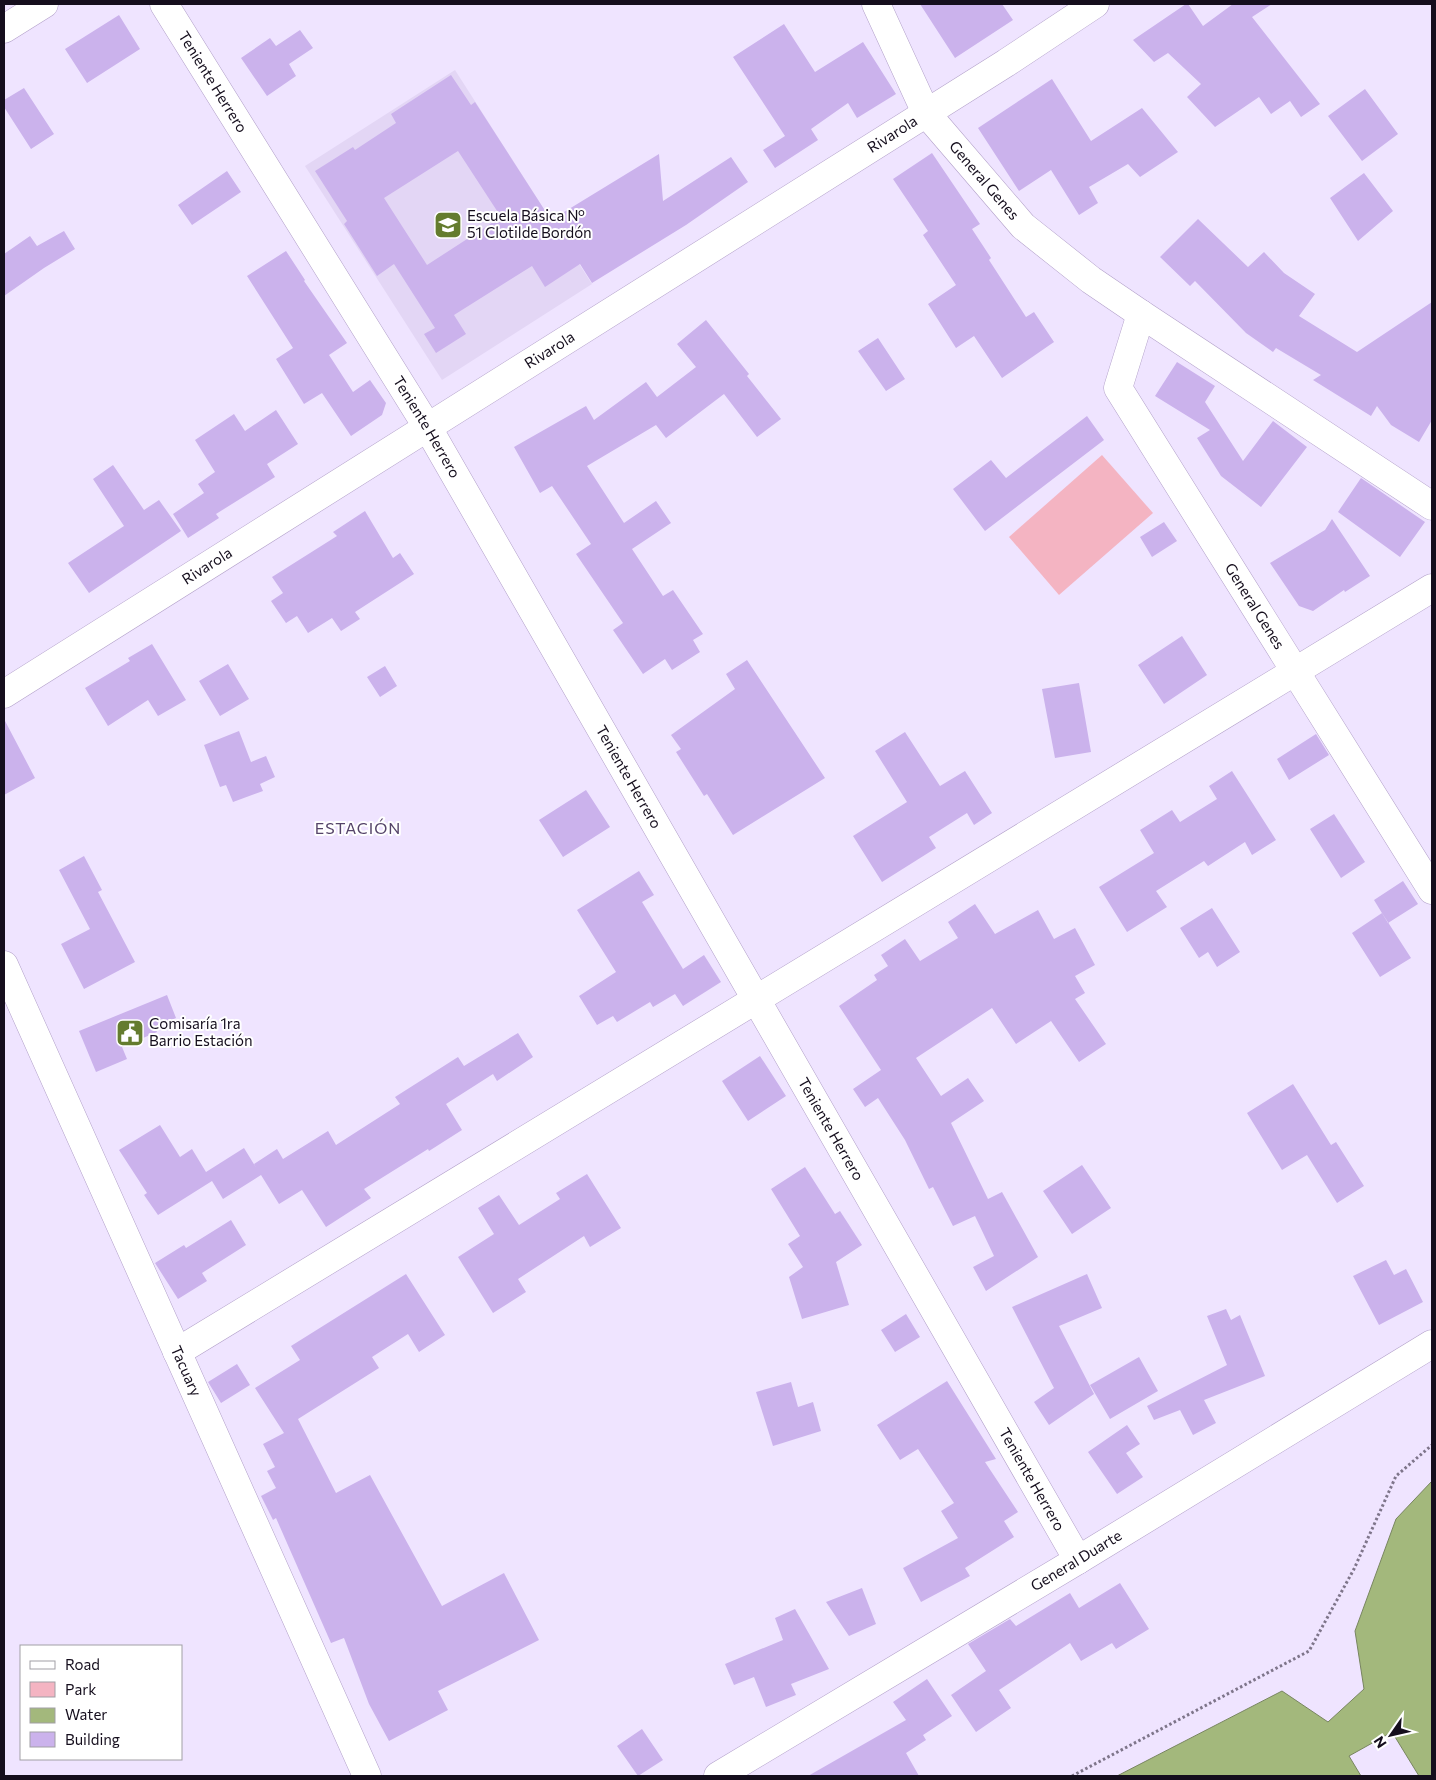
<svg xmlns="http://www.w3.org/2000/svg" width="1436" height="1780" viewBox="0 0 1436 1780" font-family="Commissioner,sans-serif">
	<style>
		.built { fill: #e3d6f5 }
		.green { fill: #f4b4c2 }
		.water { fill: #a3b87c; stroke: #788560 }
		.building { fill: #cbb2ec; fill-rule: evenodd }
		.lines { fill: none; stroke-linecap: round; stroke-linejoin: round }
		.minor-casing { stroke: #b2a0c9; stroke-width: 29 }
		.path { stroke: #7e758a; stroke-width: 3; stroke-dasharray: 2.5 2.5; stroke-linecap: butt }
		.minor { stroke: #fff; stroke-width: 28 }
		.labels { text-anchor: middle; stroke-width: 4; stroke-linejoin: round; paint-order: stroke }
		.street-label { font-size: 15px; fill: #150e1d; stroke: #fff }
		.poi-label { font-size: 15px; fill: #150e1d; stroke: #fff; text-anchor: start }
		.neighbourhood-label { font-size: 16px; letter-spacing: 1px; fill: #554469; stroke: #fff }
	</style>
	<rect width="100%" height="100%" fill="#efe4ff"/>
	<path class="built" d="M455,70L592,284L442,380L305,166Z"/>
	<path class="green" d="M1102,455L1153,513L1059,595L1009,537Z"/>
	<path class="water" d="M1432,1481V1776H1419L1392,1732L1349,1756L1361,1776H1117L1282,1691L1328,1722L1364,1689L1355,1631L1396,1519Z"/>
	<path class="building" d="M920,4H1002L1013,20L955,58Z
		M1186,4H1188L1203,26L1233,4H1272L1252,17L1320,104L1301,117L1290,101L1271,114L1259,97L1215,127L1187,97L1201,84L1168,53L1154,62L1133,40Z
		M119,15L140,49L87,83L65,49Z
		M784,24L815,72L863,42L896,94L857,118L848,103L811,129L818,140L775,168L763,150L785,136L733,57Z
		M300,30L313,48L289,64L296,76L267,96L241,58L270,38L276,46Z
		M451,75L471,105L475,102L551,220L659,154L663,201L731,157L748,182L686,225L592,283L580,264L545,287L532,266L454,315L466,334L436,353L424,334L435,328L394,264L377,276L344,224L347,221L315,171L353,147L355,150L396,123L391,114ZM458,151L501,217L427,265L384,198Z
		M1052,79L1091,141L1142,108L1178,152L1140,177L1128,164L1089,187L1098,203L1079,215L1051,170L1019,191L978,128Z
		M24,88L54,134L31,149L4,107V100Z
		M1365,89L1398,134L1362,161L1328,116Z
		M932,153L980,224L972,229L991,258L989,260L1026,317L1034,312L1054,342L1002,378L974,336L956,348L928,304L956,285L923,235L928,231L893,179Z
		M227,171L241,192L192,225L178,205Z
		M1364,173L1393,211L1358,241L1330,198Z
		M1198,219L1248,267L1264,252L1284,273L1315,294L1299,316L1357,352L1432,302V420L1419,442L1391,425L1377,406L1371,416L1313,380L1321,375L1276,348L1273,352L1246,333L1195,281L1190,286L1160,257Z
		M64,231L75,249L44,268L4,296V254L30,236L37,246Z
		M286,251L305,280L304,281L347,343L329,355L353,392L370,380L386,403L382,415L351,436L322,393L304,404L276,359L293,348L247,276Z
		M706,320L749,374L747,376L781,419L757,437L724,394L666,438L656,425L587,466L624,523L656,501L671,523L632,549L663,596L673,590L703,634L693,640L700,652L672,670L665,659L643,674L613,630L623,623L576,554L591,544L552,486L540,493L514,447L586,406L594,420L646,382L657,397L696,367L677,344Z
		M878,338L905,379L886,391L858,351Z
		M1177,362L1215,386L1205,402L1243,461L1273,421L1307,447L1261,507L1221,476L1197,438L1210,430L1155,396Z
		M276,410L298,444L267,464L275,477L216,514L219,518L188,538L173,514L204,493L198,484L215,472L195,440L234,414L245,431Z
		M1087,416L1104,440L985,531L953,489L991,460L1006,478Z
		M113,465L144,510L159,500L181,531L89,593L68,563L124,526L93,479Z
		M1361,478L1425,522L1400,557L1338,512Z
		M365,511L393,558L400,553L414,574L355,612L360,619L341,631L332,618L308,633L297,616L286,623L271,601L283,593L272,577L337,536L333,532Z
		M1332,519L1370,576L1345,592L1344,590L1313,611L1299,606L1270,563L1325,530Z
		M1164,522L1177,541L1152,557L1140,537Z
		M1182,636L1207,675L1164,704L1138,665Z
		M152,644L186,700L158,716L148,700L108,726L85,688L130,661L128,658Z
		M747,660L825,778L733,835L707,794L704,796L676,752L681,749L671,735L735,689L726,674Z
		M228,664L249,699L220,716L199,681Z
		M385,666L397,686L380,697L367,677Z
		M1079,683L1091,752L1055,758L1042,689Z
		M4,719L35,778L4,795Z
		M239,731L251,762L266,756L275,777L260,784L263,791L233,802L226,785L220,787L204,745Z
		M905,732L940,786L965,771L992,813L974,825L967,813L929,837L936,848L882,882L853,836L907,802L875,751Z
		M1316,734L1329,755L1289,780L1277,759Z
		M1232,771L1276,840L1252,855L1245,842L1208,866L1204,861L1156,891L1167,907L1127,932L1099,887L1154,853L1140,830L1172,810L1180,822L1217,799L1209,786Z
		M586,790L610,827L563,857L539,820Z
		M1334,814L1365,862L1341,878L1310,829Z
		M84,856L102,890L98,892L135,962L84,989L61,944L90,929L59,870Z
		M639,871L654,895L642,902L683,969L704,955L721,982L683,1006L675,994L653,1007L650,1002L617,1022L613,1016L597,1025L579,996L616,972L577,910Z
		M1403,881L1418,904L1388,923L1374,900Z
		M975,904L995,934L1038,910L1054,939L1075,928L1095,965L1075,976L1085,993L1075,999L1106,1044L1079,1062L1051,1021L1016,1044L992,1008L916,1058L941,1096L968,1078L984,1101L951,1123L988,1199L1002,1192L1038,1257L986,1291L973,1267L994,1256L975,1216L953,1226L933,1187L929,1189L905,1140L878,1098L865,1107L853,1089L881,1070L839,1006L877,980L874,975L888,966L881,955L905,939L920,961L958,938L948,922Z
		M1212,908L1240,952L1217,967L1208,952L1199,958L1180,928Z
		M1382,913L1411,958L1380,977L1352,933Z
		M167,995L176,1018L155,1027L157,1032L122,1047L127,1059L96,1072L79,1031Z
		M518,1033L533,1057L497,1081L493,1074L446,1104L462,1130L429,1151L428,1149L364,1189L371,1198L326,1227L302,1190L279,1204L261,1175L223,1199L212,1181L158,1215L144,1195L147,1193L119,1150L160,1125L180,1157L192,1149L206,1172L244,1148L257,1169L254,1164L277,1149L283,1159L328,1131L336,1145L400,1104L395,1097L458,1057L464,1066Z
		M760,1056L786,1096L748,1121L722,1081Z
		M1293,1084L1331,1145L1336,1142L1364,1186L1337,1203L1307,1155L1282,1170L1247,1113Z
		M1082,1165L1111,1208L1072,1234L1043,1191Z
		M805,1167L835,1214L840,1211L862,1245L836,1262L849,1305L802,1319L789,1277L803,1267L788,1244L800,1236L771,1189Z
		M587,1174L621,1228L590,1247L584,1236L518,1279L526,1292L493,1313L458,1257L494,1234L478,1208L499,1195L519,1225L560,1199L556,1193Z
		M231,1220L246,1245L202,1273L207,1281L178,1299L155,1263L184,1245L186,1248Z
		M1386,1260L1394,1275L1406,1269L1423,1302L1379,1325L1353,1276Z
		M406,1274L445,1335L419,1352L408,1334L372,1357L379,1368L298,1419L336,1493L370,1475L442,1606L504,1573L539,1640L438,1691L448,1710L389,1741L369,1704L344,1638L331,1643L276,1518L273,1520L261,1496L276,1488L267,1471L275,1467L263,1444L284,1433L255,1388L300,1360L291,1346Z
		M1087,1274L1102,1308L1059,1326L1094,1394L1049,1425L1034,1402L1054,1388L1012,1307Z
		M1226,1309L1231,1320L1240,1315L1265,1376L1204,1400L1216,1423L1193,1435L1180,1410L1154,1420L1147,1406L1227,1365L1207,1316Z
		M906,1314L920,1337L895,1352L881,1330Z
		M1139,1357L1158,1391L1110,1419L1090,1385Z
		M237,1364L250,1385L221,1403L208,1382Z
		M947,1381L996,1459L985,1462L1018,1512L1004,1521L1014,1537L965,1568L970,1576L921,1602L903,1568L958,1538L941,1511L954,1503L918,1449L900,1460L877,1425Z
		M791,1382L798,1407L813,1402L821,1431L773,1446L756,1392Z
		M1127,1425L1140,1444L1126,1453L1143,1477L1117,1494L1088,1452Z
		M1120,1583L1149,1629L1116,1649L1112,1643L1081,1661L1070,1643L999,1690L1011,1708L976,1732L951,1695L986,1671L968,1644L1010,1619L1016,1626L1070,1593L1079,1608Z
		M862,1588L876,1624L849,1636L826,1602Z
		M795,1609L829,1669L791,1684L796,1695L766,1707L754,1677L734,1685L725,1664L783,1640L775,1618Z
		M927,1679L952,1716L923,1735L926,1740L906,1753L919,1776H808L906,1720L893,1702Z
		M642,1729L663,1760L638,1776L617,1746Z"/>
	<g class="lines">
		<defs>
			<g id="minor">
				<path id="s1" d="M164,4L428,428L1078,1560"/>
				<path id="s2" d="M876,4L926,113L1023,226L1091,280L1141,314L1432,506"/>
				<path d="M4,29L44,4"/>
				<path id="s3" d="M1141,314L1118,388L1432,890"/>
				<path id="s4" d="M4,694L1006,63L1095,4"/>
				<path id="s5" d="M4,965L367,1776"/>
				<path d="M177,1352L1432,588"/>
				<path id="s6" d="M718,1776L1078,1560L1432,1344"/>
			</g>
		</defs>
		<use href="#minor" class="minor-casing"/>
		<path class="path" d="M1072,1776L1309,1651L1354,1569L1396,1476L1432,1445"/>
		<use href="#minor" class="minor"/>
	</g>
	<defs>
		<symbol id="school-square" viewBox="-11 -11 22 22"><rect x="-9" y="-9" width="18" height="18" rx="4" fill="#647c2e" stroke="#fff"/><path d="M0-5L7-2L0 1L-7-2ZM-4 1L0 2.5L4 1V4Q0 6-4 4Z" fill="#fff"/></symbol>
		<symbol id="civic-square" viewBox="-11 -11 22 22"><rect x="-9" y="-9" width="18" height="18" rx="4" fill="#647c2e" stroke="#fff"/><path d="M-.6-6.5H3V-4.5H.6V-3L4-1V1h2V6H-6V1h2V-1L-.6-3ZM-1.2 2.5V6h2.4V2.5Z" fill="#fff"/></symbol>
	</defs>
	<g fill-rule="evenodd">
		<use href="#school-square" x="432" y="209" width="32" height="32"/>
		<use href="#civic-square" x="114" y="1017" width="32" height="32"/>
	</g>
	<g class="labels">
		<g class="street-label">
			<text dy="5" stroke="none"><textPath href="#s1" startOffset="92">Teniente Herrero</textPath></text>
			<text dy="5" stroke="none"><textPath href="#s4" startOffset="1050">Rivarola</textPath></text>
			<text dy="5" stroke="none"><textPath href="#s2" startOffset="209">General Genes</textPath></text>
			<text dy="5" stroke="none"><textPath href="#s4" startOffset="645">Rivarola</textPath></text>
			<text dy="5" stroke="none"><textPath href="#s1" startOffset="498">Teniente Herrero</textPath></text>
			<text dy="5" stroke="none"><textPath href="#s4" startOffset="240">Rivarola</textPath></text>
			<text dy="5" stroke="none"><textPath href="#s3" startOffset="335">General Genes</textPath></text>
			<text dy="5" stroke="none"><textPath href="#s1" startOffset="902">Teniente Herrero</textPath></text>
			<text dy="5" stroke="none"><textPath href="#s1" startOffset="1308">Teniente Herrero</textPath></text>
			<text dy="5" stroke="none"><textPath href="#s5" startOffset="445">Tacuary</textPath></text>
			<text dy="5" stroke="none"><textPath href="#s1" startOffset="1712">Teniente Herrero</textPath></text>
			<text dy="5" stroke="none"><textPath href="#s6" startOffset="418">General Duarte</textPath></text>
		</g>
		<g class="poi-label">
			<text x="467" y="221">Escuela Básica Nº<tspan x="467" dy="17">51 Clotilde Bordón</tspan></text>
			<text x="149" y="1029">Comisaría 1ra<tspan x="149" dy="17">Barrio Estación</tspan></text>
		</g>
		<g class="neighbourhood-label">
			<text x="358" y="834">ESTACIÓN</text>
		</g>
	</g>
	<rect width="1436" height="1780" fill="none" stroke="#150e1d" stroke-width="10"/>
	<rect x="20" y="1645" width="162" height="115" fill="#ffffff" stroke="#a19fa5"/>
	<rect x="30" y="1661" width="25" height="8" fill="#ffffff" stroke="#a19fa5"/>
	<text x="65" y="1670" font-size="15" fill="#150e1d">Road</text>
	<rect x="30" y="1682" width="25" height="15" fill="#f4b4c2" stroke="#a19fa5"/>
	<text x="65" y="1695" font-size="15" fill="#150e1d">Park</text>
	<rect x="30" y="1708" width="25" height="15" fill="#a3b87c" stroke="#a19fa5"/>
	<text x="65" y="1720" font-size="15" fill="#150e1d">Water</text>
	<rect x="30" y="1732" width="25" height="15" fill="#cbb2ec" stroke="#a19fa5"/>
	<text x="65" y="1745" font-size="15" fill="#150e1d">Building</text>
	<g transform="translate(1391 1735) rotate(236)" stroke="#ffffff" stroke-width="4" paint-order="stroke">
	<path d="M0-4L9 19L0 12L-9 19Z" fill="#150e1d"/>
	<text y="-8" font-size="14" font-weight="bold" text-anchor="middle" fill="#150e1d">N</text>
	</g>
</svg>
